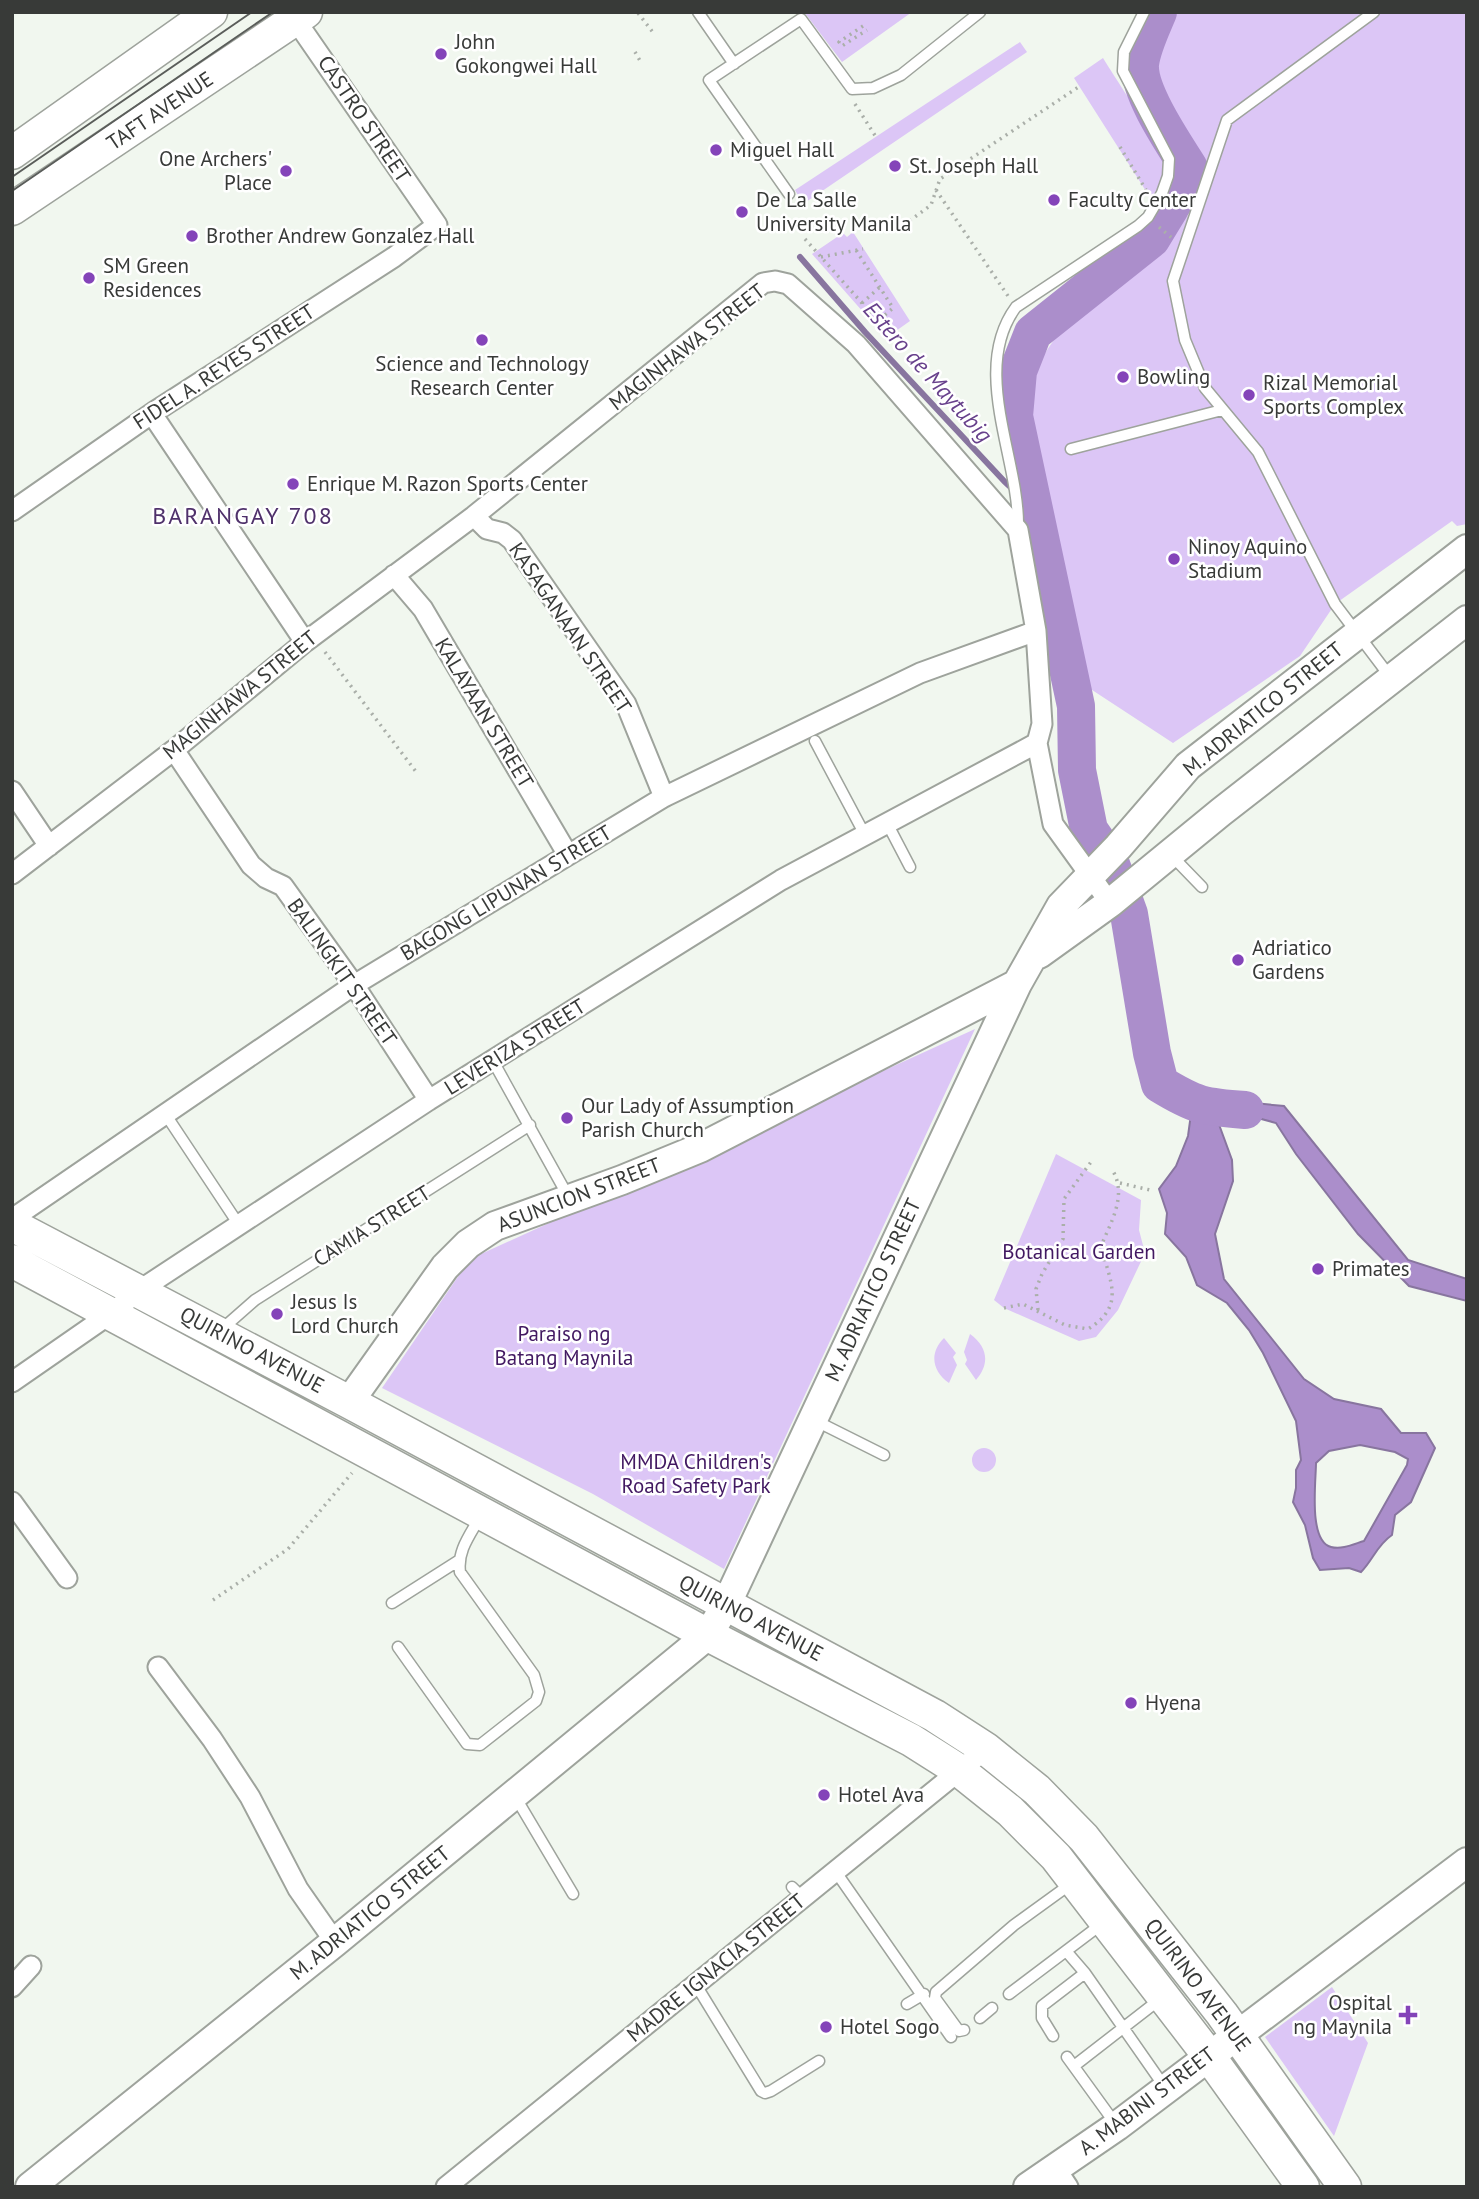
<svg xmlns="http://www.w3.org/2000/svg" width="1479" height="2199" viewBox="0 0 1479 2199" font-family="'PT Sans',sans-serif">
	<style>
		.green { fill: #dcc6f6 }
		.water { fill: #ab8ecb; stroke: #88759f; stroke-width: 2; fill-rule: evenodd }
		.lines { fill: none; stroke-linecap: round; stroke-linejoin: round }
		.stream { stroke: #88759f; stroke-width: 6 }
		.river { stroke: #ab8ecb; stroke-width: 38 }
		.lane-casing { stroke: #9ea39c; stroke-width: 13 }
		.street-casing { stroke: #9ea39c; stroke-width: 23 }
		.secondary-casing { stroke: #9ea39c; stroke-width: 32 }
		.primary-casing { stroke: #9ea39c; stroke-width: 35 }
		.path { stroke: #aaafa9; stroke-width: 3.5; stroke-dasharray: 2 5; stroke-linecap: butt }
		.lane { stroke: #fff; stroke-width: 10 }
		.street { stroke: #fff; stroke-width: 19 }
		.secondary { stroke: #fff; stroke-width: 28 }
		.primary { stroke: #fff; stroke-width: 32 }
		.tram { stroke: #5a5d5a; stroke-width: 2 }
		.poi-dot { fill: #8444b9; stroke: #fff; stroke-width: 2.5 }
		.labels { text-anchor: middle; stroke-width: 5; stroke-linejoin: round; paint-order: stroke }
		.poi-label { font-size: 21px; fill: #383a38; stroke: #fff; text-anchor: start }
		.street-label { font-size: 21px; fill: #383a38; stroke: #fff }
		.park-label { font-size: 21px; fill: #421962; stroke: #fff }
		.water-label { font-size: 23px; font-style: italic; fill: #68418c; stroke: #fff }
		.quarter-label { font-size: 24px; letter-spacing: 2px; fill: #4f316b; stroke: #fff }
	</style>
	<rect width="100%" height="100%" fill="#f1f7ef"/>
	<path class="green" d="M804,12H912L842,62Z
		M1174,12H1467V524L1457,526L1452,521L1335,604L1300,656L1173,743L1086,686L1029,420L1034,369L1058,334L1192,212L1202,184L1198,163L1144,74Z
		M1020,42L1027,52L803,204L795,190Z
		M1103,58C1115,78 1160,143 1163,163C1165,176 1158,188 1151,199L1074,78Z
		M853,232L910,321L886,338L812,254L843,233L847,237Z
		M975,1029L724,1569L593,1494L382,1388L470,1259Z
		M1056,1154L1141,1200L1139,1230L1145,1253L1118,1310L1096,1337L1079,1341L1004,1308L994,1300Z
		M970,1334C988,1347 990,1364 976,1380L965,1364L967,1360L964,1352Z
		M944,1338L956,1353L953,1357L957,1365L949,1383C932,1371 929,1353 944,1338Z
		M972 1460a12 12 0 1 1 24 0a12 12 0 1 1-24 0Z
		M1332,1987L1368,2043L1334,2136L1265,2037Z"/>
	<path class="water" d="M1194,1092L1222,1100L1284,1106L1408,1260L1467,1279V1301L1409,1286L1358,1234L1296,1154L1276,1123L1254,1117L1217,1119L1232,1160L1233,1181L1215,1234L1224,1279L1304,1379L1334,1399L1381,1409L1401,1433H1426L1435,1448L1411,1502L1395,1515L1392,1535C1377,1545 1373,1560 1361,1572L1349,1568L1320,1570L1313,1558L1305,1525L1293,1502L1296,1488V1470L1301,1460L1296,1421L1263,1353L1249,1330L1227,1303L1197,1285L1186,1257L1165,1234L1167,1213L1159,1189L1176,1166L1188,1136ZM1360,1445L1395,1452L1408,1459L1407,1465L1364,1541C1354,1544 1342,1550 1331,1547C1308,1541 1316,1481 1316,1463L1329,1451Z"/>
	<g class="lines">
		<path class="stream" d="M800,257L865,332L1004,481L1033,508"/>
		<path class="river" d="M1158,12C1151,29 1142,47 1140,64C1138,92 1174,144 1189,168L1179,193L1151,239L1033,333L1018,371L1014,416L1076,706L1077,770L1089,830L1109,859L1129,914L1152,1053L1160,1084C1196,1106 1204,1107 1245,1110"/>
		<defs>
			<path id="lane" d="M698,12L734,64
				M1374,12L1227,120L1173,281L1185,340L1205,388L1258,452L1335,604L1391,678
				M789,194L709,80L801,19L852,89L873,88L901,75L980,12
				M1071,449L1222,410
				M1018,526C1019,458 970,369 1016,307L1138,226L1148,217L1162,193L1168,176L1169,159L1123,71L1124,52L1144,12
				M815,741L865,835
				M887,823L910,867
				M1171,855L1202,887
				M493,1061L569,1198
				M170,1121L239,1225
				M222,1329L255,1300L530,1125
				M816,1421L884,1455
				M392,1603L458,1561
				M398,1647L467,1744L480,1745L536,1701L539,1692L534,1675L460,1572C457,1551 470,1535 480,1517
				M516,1798L573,1894
				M836,1872L951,2037
				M792,1887L803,1898
				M1085,1973L1166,2089
				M696,1985L761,2091L765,2093L771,2091L819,2061
				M1009,1994L1103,1923
				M907,2004L924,1994
				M980,2018L992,2008
				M964,2030L959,2031L935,1998L936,1992L1014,1925L1072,1883
				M1053,2036L1042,2018V2006L1085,1973L1066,1951
				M1067,2057L1117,2126
				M1074,2066L1159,2000"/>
			<path id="street" d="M152,414L305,642
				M12,511L154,412L394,257L437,225L290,12
				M474,516L487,529L503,533L512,540L626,704L664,797
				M394,575L423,609L568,855
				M174,750L251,865L266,878L283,886L354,985L429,1100
				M12,791L49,846
				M12,874L174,750L305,642L474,516L763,283L775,281L788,284L856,344L1018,530L1036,631L1042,724L1037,743L1053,824L1110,903
				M12,1219L354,985L664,797L920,673L1036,631
				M12,1382L110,1314L140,1290L429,1100L781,880L1037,743
				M12,1502L67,1578
				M158,1667L212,1739L250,1797L298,1889L335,1942
				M12,1987L31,1966
				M1056,2169L1068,2187
				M446,2187L986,1749"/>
			<path id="secondary" d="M1039,954L1110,903L1221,812L1467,620
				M349,1402L445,1267L468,1244L495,1226L622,1180L700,1148L1017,984
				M30,2187L335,1942L708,1635L726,1605L1017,984L1061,906L1118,847L1188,766L1467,549
				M1028,2187L1117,2126L1467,1862"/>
			<path id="primary" d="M12,153L211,12
				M12,209L306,12
				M12,1225L349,1402L761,1623L935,1716L986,1749L1037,1790L1084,1838L1222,2014L1345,2187
				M12,1261L708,1635L911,1740L960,1771L1010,1811L1056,1857L1209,2056L1303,2187"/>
		</defs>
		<use href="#lane" class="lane-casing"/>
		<use href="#street" class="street-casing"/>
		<use href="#secondary" class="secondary-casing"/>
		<use href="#primary" class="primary-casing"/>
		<path class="path" d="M638,13L655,35
			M863,26L839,42L842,46L867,30
			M635,52L642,64
			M855,104L876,137
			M1120,147L1146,190
			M936,190L1008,296
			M904,225L931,205L940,179L1080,86
			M1159,227L1172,238
			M805,239L878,321L893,308L856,250
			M821,257L863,249
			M862,303L880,287
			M325,652L417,773
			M1120,1183L1150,1190
			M1004,1308L1023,1304L1065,1325L1088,1329C1126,1306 1110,1282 1101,1246C1111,1222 1127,1196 1113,1171
			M1038,1310L1036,1289L1042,1274L1063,1239L1064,1199L1091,1162
			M213,1600L288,1549L352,1473"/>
		<use href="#lane" class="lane"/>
		<use href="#street" class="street"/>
		<use href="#secondary" class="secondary"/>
		<use href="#primary" class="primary"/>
		<path class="tram" d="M12,177L252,12
			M12,191L273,12"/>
	</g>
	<g class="poi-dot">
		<circle cx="441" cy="54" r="7"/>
		<circle cx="716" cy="150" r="7"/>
		<circle cx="895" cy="166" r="7"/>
		<circle cx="286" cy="171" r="7"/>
		<circle cx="1054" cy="200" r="7"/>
		<circle cx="742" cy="212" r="7"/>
		<circle cx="192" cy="236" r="7"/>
		<circle cx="89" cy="278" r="7"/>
		<circle cx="482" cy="340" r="7"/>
		<circle cx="1123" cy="377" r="7"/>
		<circle cx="1249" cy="395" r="7"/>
		<circle cx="293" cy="484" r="7"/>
		<circle cx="1174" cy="559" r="7"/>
		<circle cx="1238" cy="960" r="7"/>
		<circle cx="567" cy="1118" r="7"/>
		<circle cx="1318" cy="1269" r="7"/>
		<circle cx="277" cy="1314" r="7"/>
		<circle cx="1131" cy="1703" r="7"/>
		<circle cx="824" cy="1795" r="7"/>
		<path d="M1404.5 2004.5h7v7h7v7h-7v7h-7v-7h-7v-7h7z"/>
		<circle cx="826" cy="2027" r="7"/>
	</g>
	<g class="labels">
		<g class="poi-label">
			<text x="455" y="49">John<tspan x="455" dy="24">Gokongwei Hall</tspan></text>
			<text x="730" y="157">Miguel Hall</text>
			<text x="272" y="166" text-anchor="end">One Archers'<tspan x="272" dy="24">Place</tspan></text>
			<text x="909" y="173">St. Joseph Hall</text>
			<text x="756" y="207">De La Salle<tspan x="756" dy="24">University Manila</tspan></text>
			<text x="1068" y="207">Faculty Center</text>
			<text x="206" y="243">Brother Andrew Gonzalez Hall</text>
			<text x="103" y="273">SM Green<tspan x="103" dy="24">Residences</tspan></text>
			<text x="482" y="371" text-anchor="middle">Science and Technology<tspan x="482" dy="24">Research Center</tspan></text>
			<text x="1137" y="384">Bowling</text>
			<text x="1263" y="390">Rizal Memorial<tspan x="1263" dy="24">Sports Complex</tspan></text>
			<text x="307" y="491">Enrique M. Razon Sports Center</text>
			<text x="1188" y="554">Ninoy Aquino<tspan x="1188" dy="24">Stadium</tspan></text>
			<text x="1252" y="955">Adriatico<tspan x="1252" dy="24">Gardens</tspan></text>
			<text x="581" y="1113">Our Lady of Assumption<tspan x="581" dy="24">Parish Church</tspan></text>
			<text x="1332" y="1276">Primates</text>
			<text x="291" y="1309">Jesus Is<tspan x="291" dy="24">Lord Church</tspan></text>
			<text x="1145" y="1710">Hyena</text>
			<text x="838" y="1802">Hotel Ava</text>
			<text x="1392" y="2010" text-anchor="end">Ospital<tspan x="1392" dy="24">ng Maynila</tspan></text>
			<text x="840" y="2034">Hotel Sogo</text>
		</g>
		<g class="street-label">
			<text transform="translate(160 111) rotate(-34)" y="7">TAFT AVENUE</text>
			<text transform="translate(364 119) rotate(56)" y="7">CASTRO STREET</text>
			<text transform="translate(687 347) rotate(-38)" y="7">MAGINHAWA STREET</text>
			<text transform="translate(224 367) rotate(-33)" y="7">FIDEL A. REYES STREET</text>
			<text transform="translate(570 628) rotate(56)" y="7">KASAGANAAN STREET</text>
			<text transform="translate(240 695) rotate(-39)" y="7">MAGINHAWA STREET</text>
			<text transform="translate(1263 709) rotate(-39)" y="7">M. ADRIATICO STREET</text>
			<text transform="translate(484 713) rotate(59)" y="7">KALAYAAN STREET</text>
			<text transform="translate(506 893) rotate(-31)" y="7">BAGONG LIPUNAN STREET</text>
			<text transform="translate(342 972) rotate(55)" y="7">BALINGKIT STREET</text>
			<text transform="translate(515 1047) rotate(-32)" y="7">LEVERIZA STREET</text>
			<text transform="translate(579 1195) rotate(-21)" y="7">ASUNCION STREET</text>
			<text transform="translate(372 1226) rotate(-32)" y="7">CAMIA STREET</text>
			<text transform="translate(873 1290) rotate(-65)" y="7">M. ADRIATICO STREET</text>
			<text transform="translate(252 1350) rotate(28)" y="7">QUIRINO AVENUE</text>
			<text transform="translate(751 1618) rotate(28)" y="7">QUIRINO AVENUE</text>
			<text transform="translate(370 1913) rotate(-39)" y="7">M. ADRIATICO STREET</text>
			<text transform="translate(716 1968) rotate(-39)" y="7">MADRE IGNACIA STREET</text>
			<text transform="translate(1198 1985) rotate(53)" y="7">QUIRINO AVENUE</text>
			<text transform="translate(1147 2101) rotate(-37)" y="7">A. MABINI STREET</text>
		</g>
		<g class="park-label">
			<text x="1079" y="1259">Botanical Garden</text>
			<text x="564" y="1341">Paraiso ng<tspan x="564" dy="24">Batang Maynila</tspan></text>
			<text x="696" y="1469">MMDA Children's<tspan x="696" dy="24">Road Safety Park</tspan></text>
		</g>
		<g class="water-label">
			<text transform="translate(928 372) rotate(48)" y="8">Estero de Maytubig</text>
		</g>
		<g class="quarter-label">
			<text x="243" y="524">BARANGAY 708</text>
		</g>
	</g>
	<rect width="1479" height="2199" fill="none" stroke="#383a38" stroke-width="28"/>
</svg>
